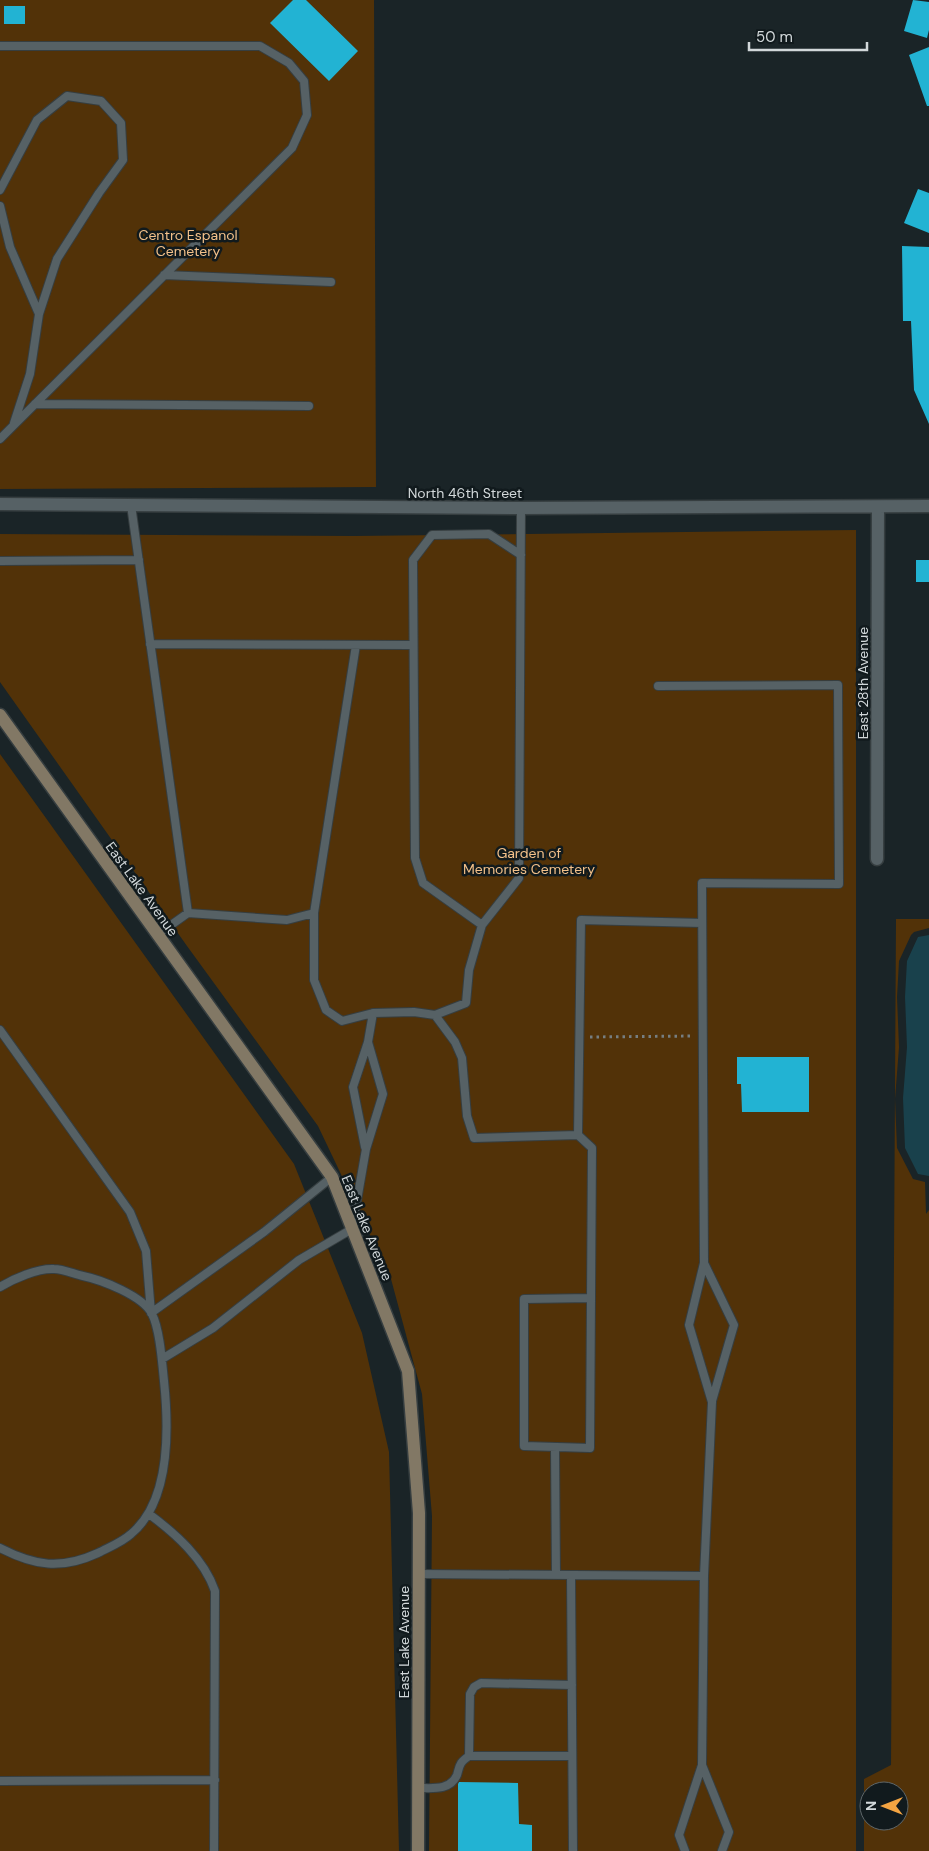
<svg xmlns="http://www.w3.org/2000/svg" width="929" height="1851" viewBox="0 0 929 1851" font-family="'DM Sans',sans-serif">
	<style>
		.green { fill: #523208; fill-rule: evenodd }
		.water { fill: #19414c }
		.building { fill: #22b3d3 }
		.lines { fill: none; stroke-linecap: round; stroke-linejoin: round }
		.lane-casing { stroke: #363e40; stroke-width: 10 }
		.street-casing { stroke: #363e40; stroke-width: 15 }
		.secondary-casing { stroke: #363e40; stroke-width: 15 }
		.path { stroke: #767e81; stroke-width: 3; stroke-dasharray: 2.5 4; stroke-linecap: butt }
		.lane { stroke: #566165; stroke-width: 8 }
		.street { stroke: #566165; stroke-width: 12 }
		.secondary { stroke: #827865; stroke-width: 12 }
		.labels { text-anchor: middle; stroke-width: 5; stroke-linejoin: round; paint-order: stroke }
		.park-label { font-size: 14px; fill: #f3c18a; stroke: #111a1d }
		.street-label { font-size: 14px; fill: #d2d8da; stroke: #111a1d }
	</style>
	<rect width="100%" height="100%" fill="#1a2427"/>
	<path class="green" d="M0,0H374L376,487L0,489Z
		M856,530V1851H429L432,1516L422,1394L391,1279L318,1126L187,946L0,682V534L354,536Z
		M0,754L294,1164L362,1333L389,1452L399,1851H0Z
		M896,919H929V928L914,932L911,935L899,961L897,997L899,1047L895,1099L897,1148L913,1179L925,1182L926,1214L929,1210V1851H864V1779L891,1765ZM869,1791H899V1821H869Z"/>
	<path class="water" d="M929,935V1176L918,1174L905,1148L903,1098L907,1047L905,997L907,961L918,937Z"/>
	<path class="building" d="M293,0H306L358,51L329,81L270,23Z
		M913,0L929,2V30L927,38L904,31Z
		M4,6H25V24H4Z
		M929,47V106H927L909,55Z
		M918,189L929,193V233L904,223Z
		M902,246L929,247V424L914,390L911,321H903Z
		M916,560H929V582H916Z
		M737,1057H809V1112H742L741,1084H737Z
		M459,1782L518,1783L519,1824L532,1825V1851H458V1784Z"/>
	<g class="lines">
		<defs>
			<path id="lane" d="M0,46H260L289,63L304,81L307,115L292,148L0,439
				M0,190L37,120L67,96L101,101L121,123L123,160L99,193L57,259L39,314
				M0,206L10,247L39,314L30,374L14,423
				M164,275L331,282
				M35,404L309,406
				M131,505L188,913L157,935
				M0,561L139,560
				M150,644L413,645
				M188,913L287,920L314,913L356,645
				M314,913V980L326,1010L342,1021L373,1013
				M482,925L423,883L415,858L413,560L432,535L489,534L521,555
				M435,1015L455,1042L462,1058L467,1116L474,1138L578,1135
				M0,1030L130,1212L146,1251L151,1313L264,1232L332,1177
				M365,1147L353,1087L368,1042
				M704,1263L734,1325L712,1401
				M0,1287C13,1279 38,1268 54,1269C63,1269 74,1274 83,1276C102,1280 143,1296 152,1314C160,1330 162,1362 164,1381C169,1429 171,1501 131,1534C121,1543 109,1547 98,1553C61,1570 35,1566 0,1548
				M591,1298L524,1299V1446L590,1448L592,1148L578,1135L581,920L702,923
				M162,1359L213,1328L299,1260L352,1229L366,1149L383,1094L368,1042L373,1013L414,1012L435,1015L466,1003L469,970L482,925L519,878L521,508
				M555,1448L556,1575
				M149,1514C176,1534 204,1559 215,1591L214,1851
				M419,1574L704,1576L712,1402L689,1325L704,1263L702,883L839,884L838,685L658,686
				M571,1575L573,1851
				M704,1576L702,1765L729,1832L722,1851
				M469,1756L470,1694L474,1687L481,1683L572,1685
				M0,1781L215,1780
				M418,1788C432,1788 450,1791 457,1775C460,1765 459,1763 469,1756H572
				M685,1851L679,1835L702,1765"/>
			<path id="street" d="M0,504L521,508L929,506
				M877,859L878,507"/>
			<path id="secondary" d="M0,715L332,1177L408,1371L419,1513L418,1851"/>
		</defs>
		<use href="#lane" class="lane-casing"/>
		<use href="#street" class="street-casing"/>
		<use href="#secondary" class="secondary-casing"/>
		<path class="path" d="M590,1037L694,1036"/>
		<use href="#lane" class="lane"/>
		<use href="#street" class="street"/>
		<use href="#secondary" class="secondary"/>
	</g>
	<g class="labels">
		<g class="park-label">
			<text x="188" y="240">Centro Espanol<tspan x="188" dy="16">Cemetery</tspan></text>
			<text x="529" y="858">Garden of<tspan x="529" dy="16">Memories Cemetery</tspan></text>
		</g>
		<g class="street-label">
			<text x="465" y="498">North 46th Street</text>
			<text transform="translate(863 683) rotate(-90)" y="5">East 28th Avenue</text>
			<text transform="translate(142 889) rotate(54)" y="5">East Lake Avenue</text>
			<text transform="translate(367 1228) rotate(68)" y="5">East Lake Avenue</text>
			<text transform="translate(404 1642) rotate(-90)" y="5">East Lake Avenue</text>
		</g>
	</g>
	<g transform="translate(884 1806) rotate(270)"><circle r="24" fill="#111a1d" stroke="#5e6669"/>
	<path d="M0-4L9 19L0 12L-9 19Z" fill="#f3a442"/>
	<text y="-8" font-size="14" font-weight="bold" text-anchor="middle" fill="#d2d8da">N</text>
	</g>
	<path d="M749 42v8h118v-8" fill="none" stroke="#d2d8da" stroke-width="2.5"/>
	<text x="756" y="42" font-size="15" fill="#d2d8da" stroke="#111a1d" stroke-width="4" paint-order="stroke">50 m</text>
</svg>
